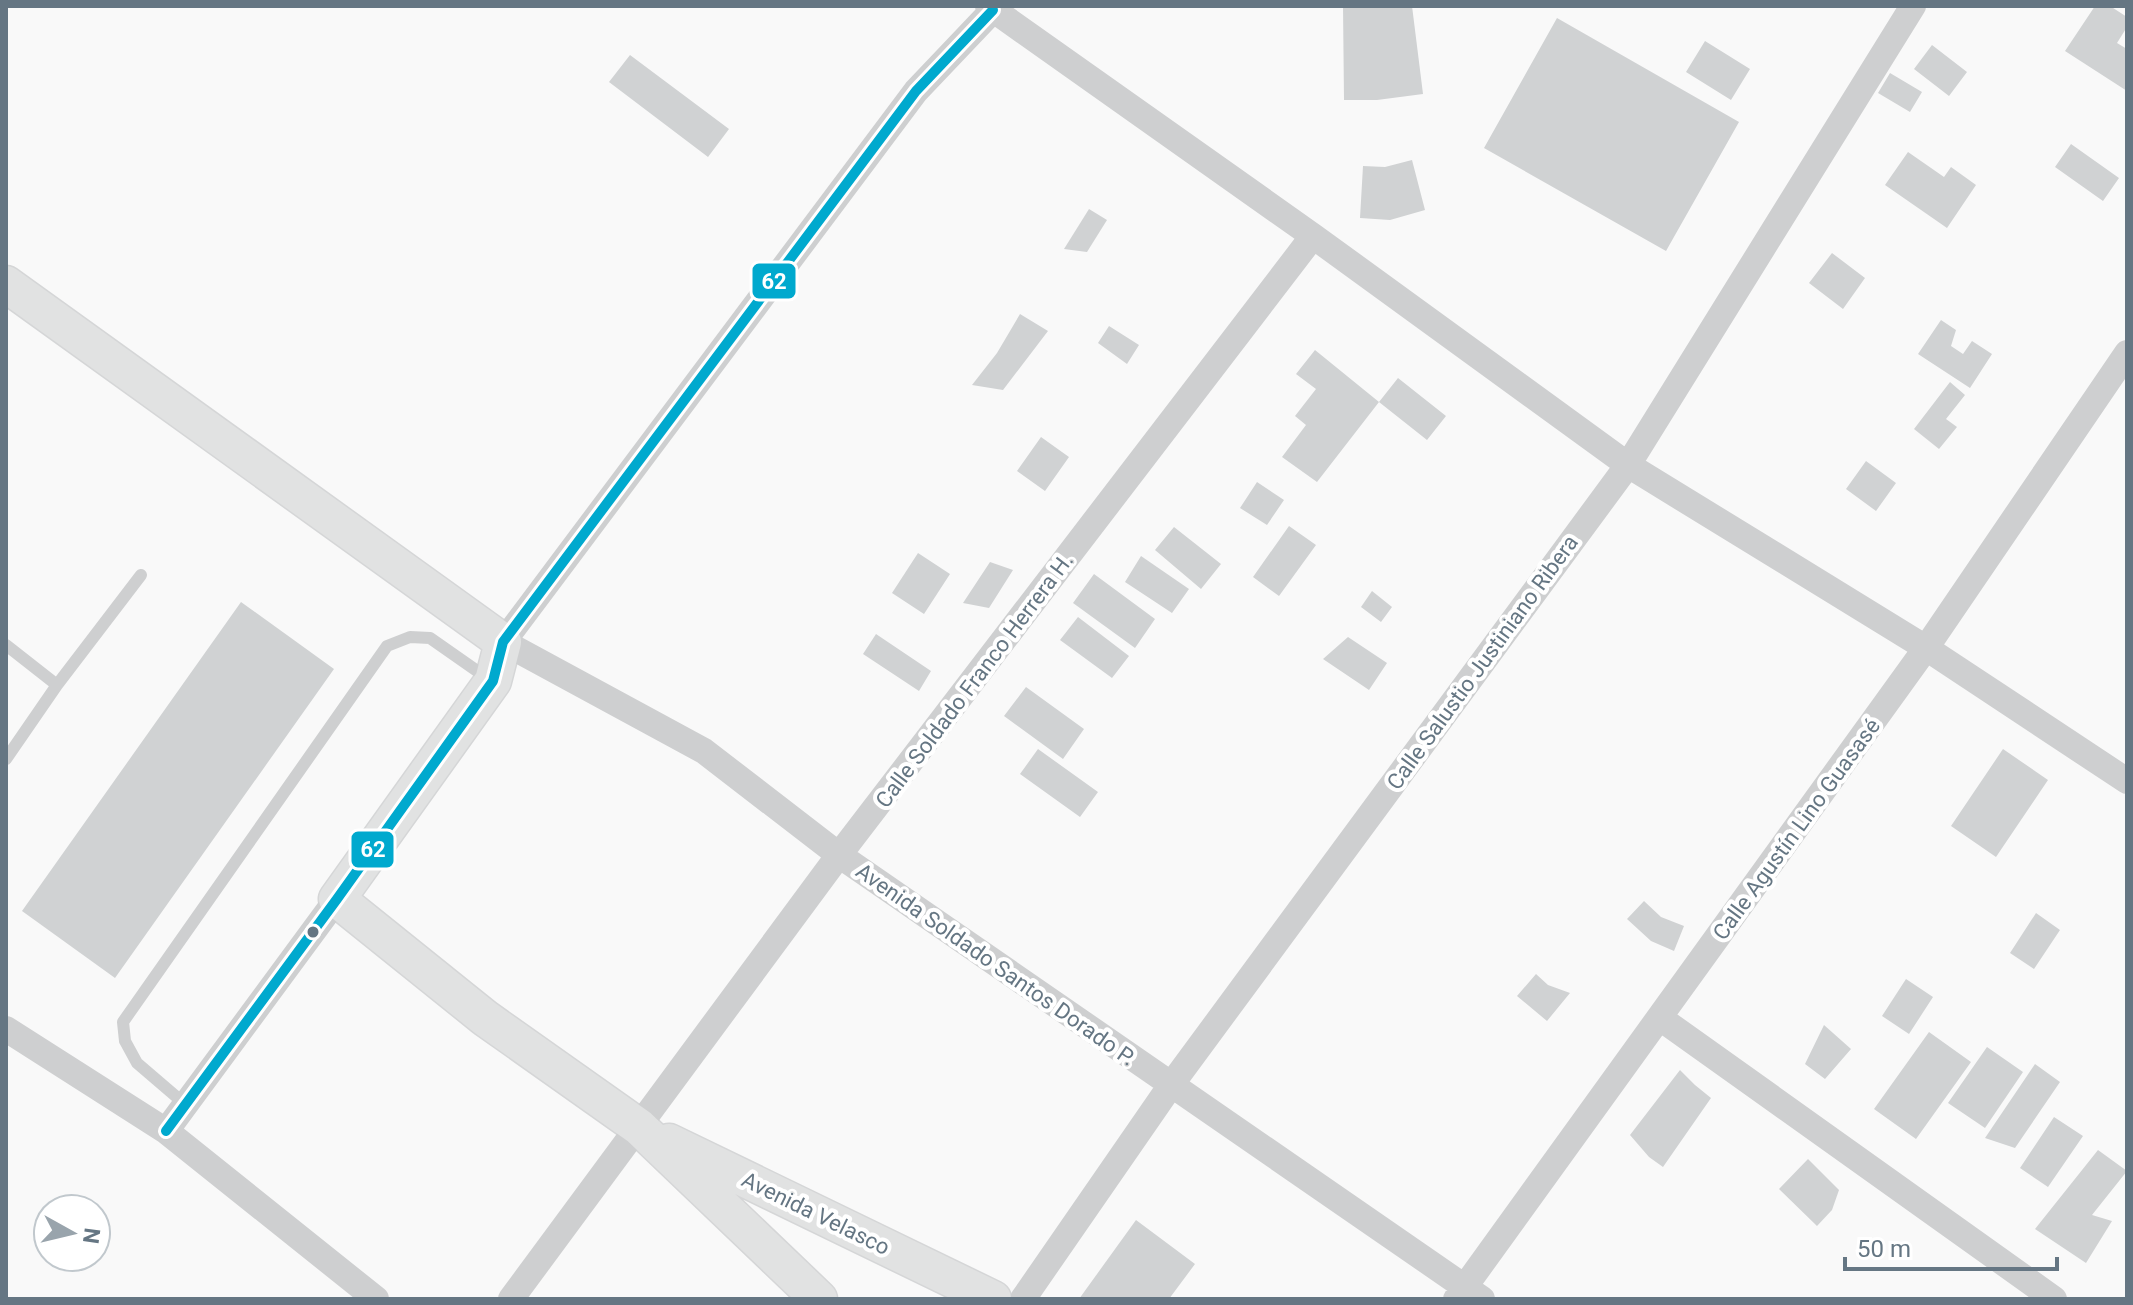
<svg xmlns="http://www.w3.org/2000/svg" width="2133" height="1305" viewBox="0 0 2133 1305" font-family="Roboto,sans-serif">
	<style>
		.building { fill: #d0d2d3 }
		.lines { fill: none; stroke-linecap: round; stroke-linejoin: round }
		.secondary-casing { stroke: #d5d6d7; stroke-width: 39 }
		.lane { stroke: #cecfd0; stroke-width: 12 }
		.street { stroke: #cecfd0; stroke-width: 26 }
		.secondary { stroke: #e1e2e2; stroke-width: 36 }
		.bus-1-casing { stroke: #fff; stroke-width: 16 }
		.bus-1 { stroke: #00a9ce; stroke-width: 10 }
		.bus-dot { fill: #657683; stroke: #fff; stroke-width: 3 }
		.labels { text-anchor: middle; stroke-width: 8; stroke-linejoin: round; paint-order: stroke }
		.street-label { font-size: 22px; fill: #657683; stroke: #fff }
		.line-badge { stroke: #fff; stroke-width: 3 }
		.badge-label { font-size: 22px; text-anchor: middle; font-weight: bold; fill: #fff }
	</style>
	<rect width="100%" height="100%" fill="#f9f9f9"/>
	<path class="building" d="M1343,6H1412L1423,94L1377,100H1344Z
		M2095,6H2110L2127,17V27L2117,43L2127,49V91L2065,51Z
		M1557,18L1739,122L1666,251L1484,148Z
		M1705,41L1750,69L1731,100L1686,72Z
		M1932,45L1967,72L1949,96L1914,69Z
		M630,55L729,129L708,157L609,82Z
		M1890,73L1922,92L1910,112L1878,93Z
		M2071,144L2119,178L2103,201L2055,167Z
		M1908,152L1944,177L1951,167L1976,185L1947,228L1885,185Z
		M1412,160L1425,210L1390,220L1360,218L1363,166L1385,167Z
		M1089,209L1107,220L1087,252L1064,249Z
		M1832,253L1865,278L1843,309L1809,283Z
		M1020,314L1048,331L1003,390L972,385L997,353Z
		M1941,320L1956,330L1951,346L1963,354L1972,341L1992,354L1970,388L1918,354Z
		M1109,326L1139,345L1127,364L1098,343Z
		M1315,350L1379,402L1398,378L1446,416L1427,440L1379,402L1317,482L1282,457L1306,425L1295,416L1316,389L1296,374Z
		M1950,382L1965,395L1946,419L1957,427L1939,449L1914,429Z
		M1041,437L1069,457L1045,491L1017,471Z
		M1866,461L1896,483L1876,511L1846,489Z
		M1257,482L1284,500L1267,525L1240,508Z
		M1289,526L1316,545L1279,596L1253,577Z
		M1174,527L1221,564L1201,589L1155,550Z
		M918,553L950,574L924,614L892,593Z
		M1141,556L1189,589L1172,613L1125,582Z
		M990,562L1013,570L989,608L963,603Z
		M1094,574L1155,619L1135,648L1073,603Z
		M1372,591L1392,607L1381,622L1361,607Z
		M241,602L334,669L115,978L22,911Z
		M1078,617L1129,656L1112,678L1060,640Z
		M876,634L931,671L919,691L863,654Z
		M1348,637L1387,663L1369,690L1323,659Z
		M1026,687L1084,729L1063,759L1004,716Z
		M1038,749L1098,792L1080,817L1020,774Z
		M2003,749L2048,780L1996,857L1951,826Z
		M1644,901L1661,917L1684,926L1674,951L1651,941L1627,919Z
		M2036,913L2060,930L2034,969L2010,953Z
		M1536,974L1548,985L1570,993L1547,1021L1517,996Z
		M1906,979L1933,997L1909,1034L1882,1016Z
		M1824,1025L1851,1049L1825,1079L1805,1064Z
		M1929,1032L1971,1062L1916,1139L1874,1109Z
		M1987,1047L2023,1072L1985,1128L1948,1103Z
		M2035,1064L2060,1082L2015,1148L1985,1138Z
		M1680,1070L1695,1085L1711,1098L1663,1167L1649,1157L1630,1135Z
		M2054,1117L2083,1136L2048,1187L2020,1168Z
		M2098,1150L2127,1171L2092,1215L2112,1221L2086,1263L2035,1229Z
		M1808,1159L1839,1190L1832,1210L1817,1226L1779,1189Z
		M1136,1220L1195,1264L1169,1299H1079Z"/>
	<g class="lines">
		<defs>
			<path id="secondary" d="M6,284L503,642L493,681L337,899L485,1018L639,1127L819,1299
				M669,1142L993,1299"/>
		</defs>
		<use href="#secondary" class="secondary-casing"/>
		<path class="lane" d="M6,645L57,685
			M6,759L57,685L141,575
			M186,1105L137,1063L125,1041L123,1022L387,646L410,637L430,638L490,680"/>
		<path class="street" d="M988,6L1313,236L1628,465L1926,648L2127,781
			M993,10L916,91L503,642L704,751L839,855L1482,1299
			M1660,1018L2054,1299
			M6,1029L166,1131L376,1299
			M166,1131L337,899
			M511,1299L839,855L1313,236
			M1023,1299L1171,1085L1628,465L1913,6
			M1456,1299L1926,648L2127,353"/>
		<use href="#secondary" class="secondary"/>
		<defs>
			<path id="bus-1" d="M166,1131L337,899L493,681L503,642L916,91L993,10"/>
		</defs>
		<use href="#bus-1" class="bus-1-casing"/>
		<use href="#bus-1" class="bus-1"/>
	</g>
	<circle class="bus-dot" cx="313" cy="932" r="7"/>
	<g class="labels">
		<g class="street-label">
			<text transform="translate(1482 662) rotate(-54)" y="8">Calle Salustio Justiniano Ribera</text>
			<text transform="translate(974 680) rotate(-53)" y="8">Calle Soldado Franco Herrera H.</text>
			<text transform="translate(1796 829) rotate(-54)" y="8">Calle Agustín Lino Guasasé</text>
			<text transform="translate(996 964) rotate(35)" y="8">Avenida Soldado Santos Dorado P.</text>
			<text transform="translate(816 1213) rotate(26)" y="8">Avenida Velasco</text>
		</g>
	</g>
	<g class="line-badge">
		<rect x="751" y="262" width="46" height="38" rx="8" fill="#00a9ce"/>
		<rect x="350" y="830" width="45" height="39" rx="8" fill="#00a9ce"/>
	</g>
	<g class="badge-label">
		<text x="774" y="289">62</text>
		<text x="373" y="857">62</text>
	</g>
	<rect width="2133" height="1305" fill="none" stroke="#657683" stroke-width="16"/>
	<g transform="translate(72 1233) rotate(98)"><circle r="38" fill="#ffffff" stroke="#c1c8cd" stroke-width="2"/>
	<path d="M0-6L14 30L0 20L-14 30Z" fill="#99a4ac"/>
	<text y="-12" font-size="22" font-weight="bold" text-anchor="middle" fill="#657683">N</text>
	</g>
	<path d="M1845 1257v12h212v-12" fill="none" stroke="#657683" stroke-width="4"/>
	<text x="1857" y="1257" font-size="24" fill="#657683" stroke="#ffffff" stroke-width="6" paint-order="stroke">50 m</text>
</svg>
